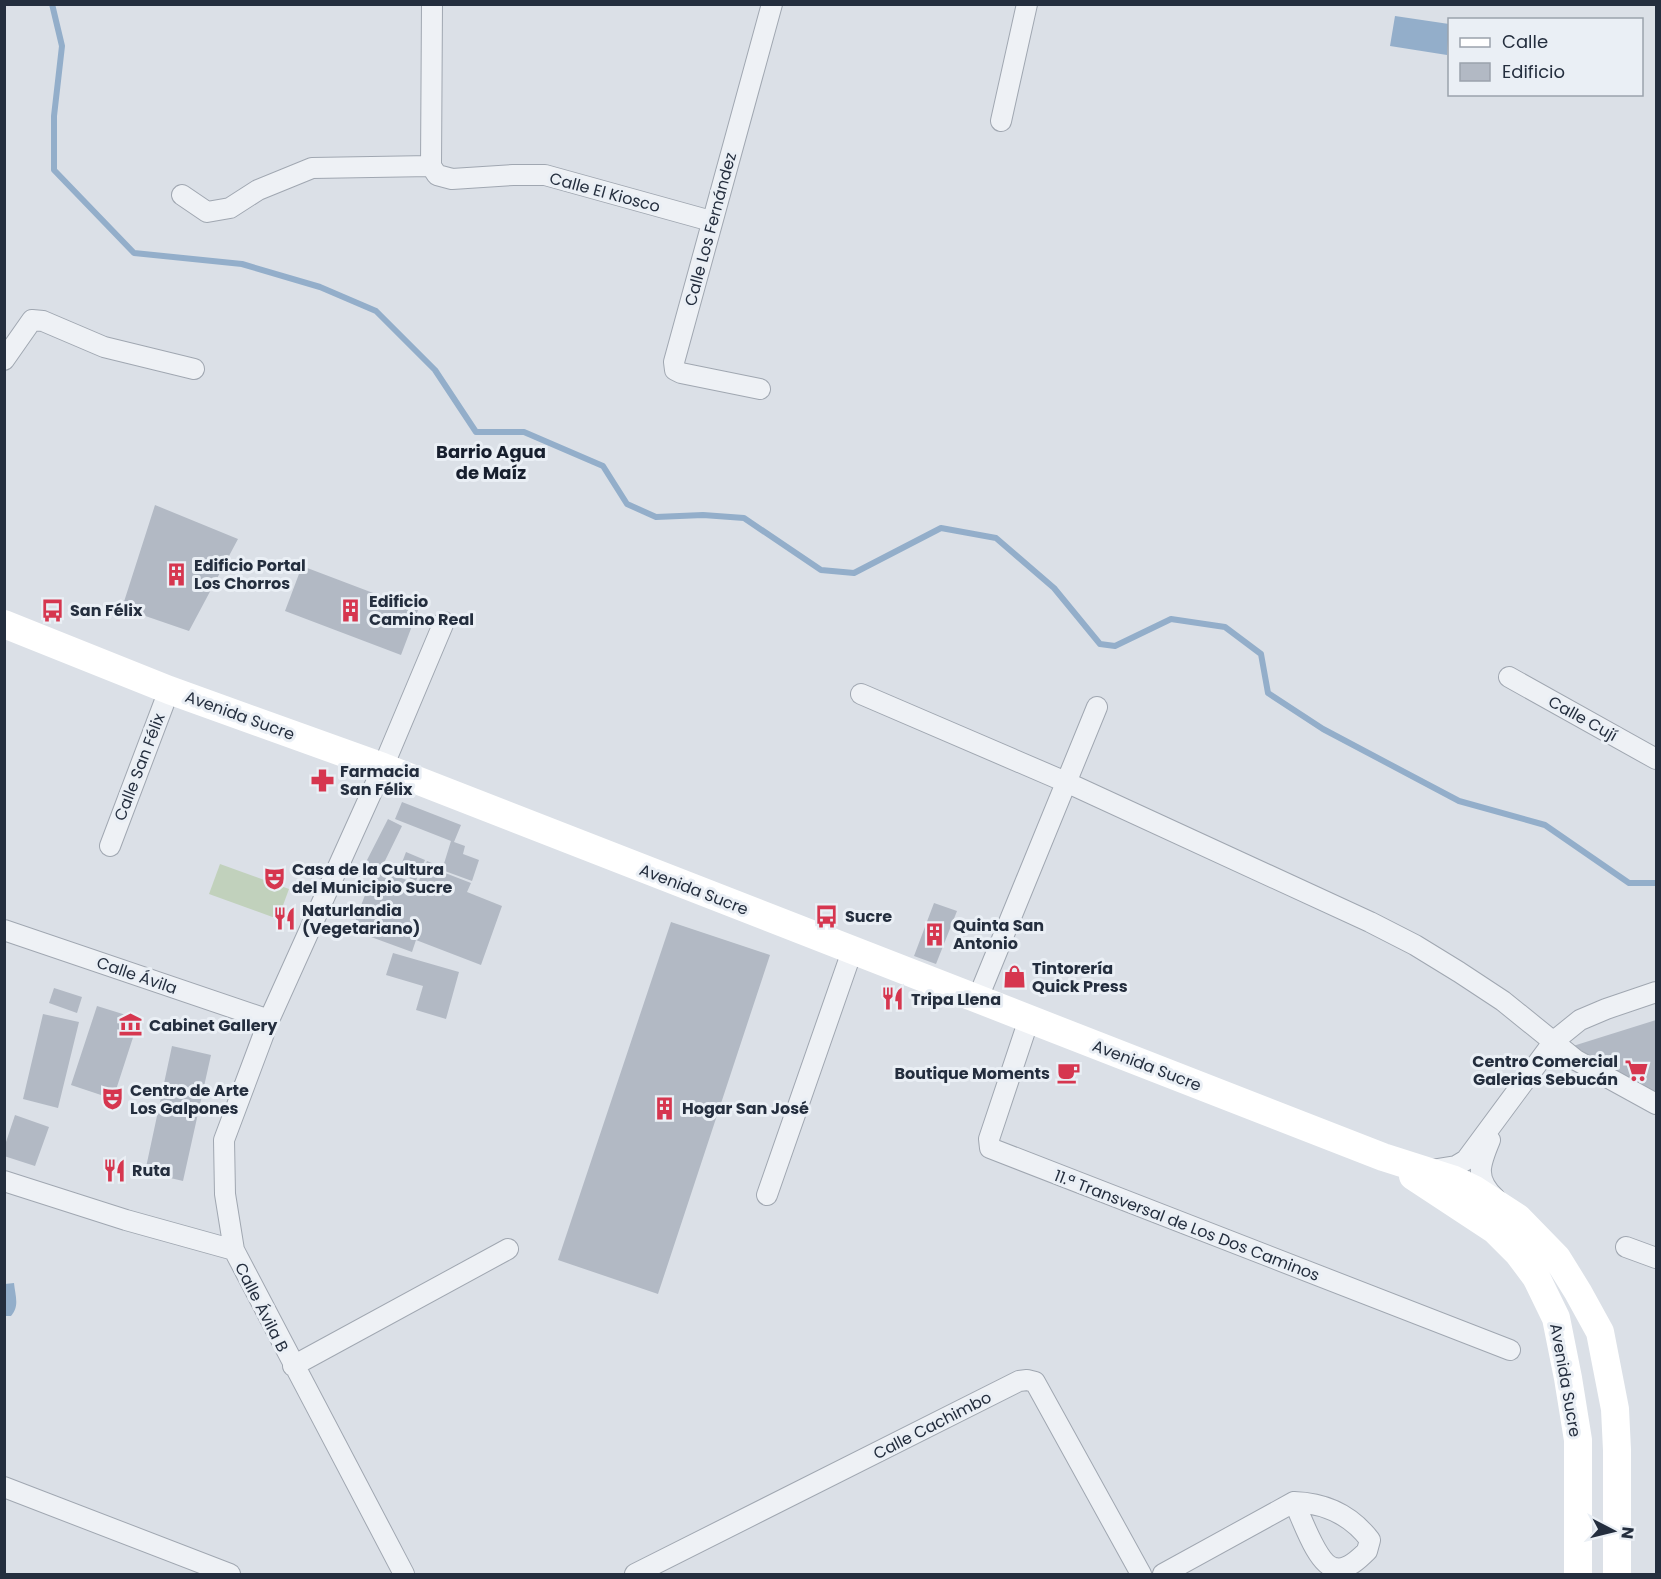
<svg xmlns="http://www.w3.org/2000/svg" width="1661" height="1579" viewBox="0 0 1661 1579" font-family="Poppins,sans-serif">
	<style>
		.green { fill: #c1d1bc }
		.water { fill: #93aeca }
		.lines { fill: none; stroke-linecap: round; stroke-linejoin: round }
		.stream { stroke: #93aeca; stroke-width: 6 }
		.building { fill: #b2b9c4 }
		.minor-casing { stroke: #a0a7b1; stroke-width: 22 }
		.minor { stroke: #eef1f5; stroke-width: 20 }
		.secondary { stroke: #fff; stroke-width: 28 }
		.labels { text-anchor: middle; stroke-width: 6; stroke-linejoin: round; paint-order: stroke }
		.street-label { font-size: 16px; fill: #242e3e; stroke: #eaeff5 }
		.poi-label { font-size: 16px; font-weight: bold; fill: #242e3e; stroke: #eaeff5; text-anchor: start }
		.neighbourhood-label { font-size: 18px; font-weight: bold; fill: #171f2e; stroke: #eaeff5 }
	</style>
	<rect width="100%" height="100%" fill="#dbe0e7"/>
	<path class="green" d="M220,864L289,889L278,919L209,894Z"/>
	<path class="water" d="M1395,16L1449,24L1447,55L1390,46Z
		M14,1283C15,1295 20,1306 11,1316H5V1284Z"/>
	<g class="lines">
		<path class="stream" d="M52,4L62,46L54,116V170L134,253L242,264L320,287L376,311L435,370L476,432H524L603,466L627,504L656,517L703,515L744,518L821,570L854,573L941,528L996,538L1054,588L1100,644L1115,646L1171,619L1225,627L1261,654L1268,693L1323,729L1459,801L1545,825L1629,883H1656"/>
	</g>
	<path class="building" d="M155,505L238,539L189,631L122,608Z
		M302,566L418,610L401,655L285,611Z
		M402,802L461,825L454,842L465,846L463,854L479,860L472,881L442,870L451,841L395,819Z
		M388,819L402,826L381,869L366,862Z
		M406,852L425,860L416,881L398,873Z
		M427,861L441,867L440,871L471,883L467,892L502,906L481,965L416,940L412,952L352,930L375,868L433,890L434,887L419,881Z
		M934,903L957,911L936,964L914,956Z
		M671,922L770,955L658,1294L558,1260Z
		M393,953L459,972L446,1019L416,1010L423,986L386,975Z
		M54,988L82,997L77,1013L49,1003Z
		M97,1006L139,1019L113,1099L71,1085Z
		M43,1014L79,1022L58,1108L23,1099Z
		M1656,1020V1093L1573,1046Z
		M172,1046L211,1055L183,1181L145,1172Z
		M15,1115L49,1127L35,1166L4,1156V1148Z"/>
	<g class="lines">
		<defs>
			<path id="minor" d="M1001,121L1027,4
				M431,166L437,175L452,179L513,175H545L711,221
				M431,166L432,4
				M182,195L207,212L230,208L258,190L312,168L431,166
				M4,360L32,320L43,321L104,347L194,369
				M760,389L681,373L675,370L674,362L772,4
				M1509,677L1656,759
				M861,694L1068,783L1370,922L1415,945L1459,972L1503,1001L1576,1060L1656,1104
				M110,846L169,690
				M4,930L269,1020
				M978,998L1097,707
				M1029,1019L989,1139L990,1148L1510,1350
				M1490,1140C1480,1164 1474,1178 1495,1198
				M1431,1170L1456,1166L1466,1160L1554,1041L1580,1020L1606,1009L1656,992
				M4,1181L126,1220L234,1250
				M767,1195L852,951
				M1626,1247L1656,1258
				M293,1366L508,1249
				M4,1487L230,1574
				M404,1574L234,1250L225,1194L224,1140L269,1020L383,767L444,622
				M635,1574L1019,1381L1027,1380L1035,1382L1141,1574
				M1163,1574L1294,1502C1325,1503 1351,1515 1370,1540L1367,1551C1360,1558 1347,1571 1335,1568C1317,1565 1302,1518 1294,1502"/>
		</defs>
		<use href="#minor" class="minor-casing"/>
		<use href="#minor" class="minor"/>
		<path class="secondary" d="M4,624L169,690L383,767L1383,1157L1452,1179L1475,1190L1518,1218L1557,1258L1578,1292L1600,1332L1615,1409L1617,1450V1574
			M1413,1176L1495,1230L1518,1253L1536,1277L1556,1318L1568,1378L1578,1440V1574"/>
	</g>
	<defs>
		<symbol id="building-bare" viewBox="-9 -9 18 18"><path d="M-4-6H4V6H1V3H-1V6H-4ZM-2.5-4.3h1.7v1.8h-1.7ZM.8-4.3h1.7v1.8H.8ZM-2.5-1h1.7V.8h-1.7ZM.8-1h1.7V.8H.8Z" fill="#d6364f" stroke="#eaeff5" stroke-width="2.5" paint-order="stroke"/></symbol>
		<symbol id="bus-bare" viewBox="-9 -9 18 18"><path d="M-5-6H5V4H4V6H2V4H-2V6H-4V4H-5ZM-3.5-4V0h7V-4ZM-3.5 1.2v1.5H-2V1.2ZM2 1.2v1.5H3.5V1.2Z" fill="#d6364f" stroke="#eaeff5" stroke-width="2.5" paint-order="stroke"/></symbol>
		<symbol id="pharmacy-bare" viewBox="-9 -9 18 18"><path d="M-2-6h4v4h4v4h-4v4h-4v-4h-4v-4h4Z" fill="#d6364f" stroke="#eaeff5" stroke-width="2.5" paint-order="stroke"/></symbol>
		<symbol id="theatre-bare" viewBox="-9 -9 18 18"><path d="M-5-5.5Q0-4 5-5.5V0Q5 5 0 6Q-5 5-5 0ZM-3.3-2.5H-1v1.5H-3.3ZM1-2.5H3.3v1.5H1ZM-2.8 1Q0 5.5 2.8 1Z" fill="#d6364f" stroke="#eaeff5" stroke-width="2.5" paint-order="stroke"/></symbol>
		<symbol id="restaurant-bare" viewBox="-9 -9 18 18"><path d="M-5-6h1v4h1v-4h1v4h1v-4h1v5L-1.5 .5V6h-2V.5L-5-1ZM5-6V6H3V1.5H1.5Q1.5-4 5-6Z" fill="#d6364f" stroke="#eaeff5" stroke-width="2.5" paint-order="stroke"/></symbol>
		<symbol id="shop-bare" viewBox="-9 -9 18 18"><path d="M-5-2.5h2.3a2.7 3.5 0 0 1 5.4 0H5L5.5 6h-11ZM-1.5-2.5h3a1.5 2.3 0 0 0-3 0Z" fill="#d6364f" stroke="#eaeff5" stroke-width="2.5" paint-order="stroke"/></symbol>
		<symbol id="museum-bare" viewBox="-9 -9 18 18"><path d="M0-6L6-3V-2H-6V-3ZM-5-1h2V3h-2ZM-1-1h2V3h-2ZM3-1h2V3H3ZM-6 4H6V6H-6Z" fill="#d6364f" stroke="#eaeff5" stroke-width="2.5" paint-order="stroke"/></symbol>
		<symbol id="supermarket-bare" viewBox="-9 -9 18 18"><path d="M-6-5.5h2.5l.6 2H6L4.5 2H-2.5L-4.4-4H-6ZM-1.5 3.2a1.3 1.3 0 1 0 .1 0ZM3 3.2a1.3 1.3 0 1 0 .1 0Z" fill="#d6364f" stroke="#eaeff5" stroke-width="2.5" paint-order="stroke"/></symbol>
		<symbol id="cafe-bare" viewBox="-9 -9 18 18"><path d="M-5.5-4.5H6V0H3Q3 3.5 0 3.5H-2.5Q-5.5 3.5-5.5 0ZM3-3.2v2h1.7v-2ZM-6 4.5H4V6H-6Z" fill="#d6364f" stroke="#eaeff5" stroke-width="2.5" paint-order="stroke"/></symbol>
	</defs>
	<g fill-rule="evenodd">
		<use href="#building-bare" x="160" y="558" width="33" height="33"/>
		<use href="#bus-bare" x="36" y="594" width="33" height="33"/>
		<use href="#building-bare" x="334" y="594" width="33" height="33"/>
		<use href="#pharmacy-bare" x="306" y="764" width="33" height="33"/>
		<use href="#theatre-bare" x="258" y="862" width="33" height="33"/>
		<use href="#bus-bare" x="810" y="900" width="33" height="33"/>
		<use href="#restaurant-bare" x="268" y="902" width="33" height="33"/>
		<use href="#building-bare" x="918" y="918" width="33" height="33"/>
		<use href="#shop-bare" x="998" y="960" width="33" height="33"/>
		<use href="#restaurant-bare" x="876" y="982" width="33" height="33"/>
		<use href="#museum-bare" x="114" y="1008" width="33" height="33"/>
		<use href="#supermarket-bare" x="1620" y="1054" width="33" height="33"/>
		<use href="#cafe-bare" x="1052" y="1056" width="33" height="33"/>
		<use href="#theatre-bare" x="96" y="1082" width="33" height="33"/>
		<use href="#building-bare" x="648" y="1092" width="33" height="33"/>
		<use href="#restaurant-bare" x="98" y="1154" width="33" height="33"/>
	</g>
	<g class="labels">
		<g class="street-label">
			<text transform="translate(605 192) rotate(15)" y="6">Calle El Kiosco</text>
			<text transform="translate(710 229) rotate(-75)" y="6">Calle Los Fernández</text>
			<text transform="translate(240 715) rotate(20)" y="6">Avenida Sucre</text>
			<text transform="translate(1583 718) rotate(29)" y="6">Calle Cují</text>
			<text transform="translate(139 767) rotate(-69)" y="6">Calle San Félix</text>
			<text transform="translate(694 889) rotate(21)" y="6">Avenida Sucre</text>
			<text transform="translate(137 975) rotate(19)" y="6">Calle Ávila</text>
			<text transform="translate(1147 1065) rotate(21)" y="6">Avenida Sucre</text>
			<text transform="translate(1187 1225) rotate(21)" y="6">11.ª Transversal de Los Dos Caminos</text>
			<text transform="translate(262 1307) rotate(63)" y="6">Calle Ávila B</text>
			<text transform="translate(1566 1380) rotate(80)" y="6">Avenida Sucre</text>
			<text transform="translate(932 1425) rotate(-27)" y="6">Calle Cachimbo</text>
		</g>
		<g class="poi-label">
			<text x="194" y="571">Edificio Portal<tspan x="194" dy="18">Los Chorros</tspan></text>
			<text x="369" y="607">Edificio<tspan x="369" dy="18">Camino Real</tspan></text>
			<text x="70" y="616">San Félix</text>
			<text x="340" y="777">Farmacia<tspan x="340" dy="18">San Félix</tspan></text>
			<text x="292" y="875">Casa de la Cultura<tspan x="292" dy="18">del Municipio Sucre</tspan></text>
			<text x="302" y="916">Naturlandia<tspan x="302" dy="18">(Vegetariano)</tspan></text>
			<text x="845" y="922">Sucre</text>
			<text x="953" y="931">Quinta San<tspan x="953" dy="18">Antonio</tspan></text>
			<text x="1032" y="974">Tintorería<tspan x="1032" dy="18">Quick Press</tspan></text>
			<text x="911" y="1005">Tripa Llena</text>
			<text x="149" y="1031">Cabinet Gallery</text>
			<text x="1618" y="1067" text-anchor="end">Centro Comercial<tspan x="1618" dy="18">Galerias Sebucán</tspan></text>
			<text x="1050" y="1079" text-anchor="end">Boutique Moments</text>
			<text x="130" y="1096">Centro de Arte<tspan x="130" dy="18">Los Galpones</tspan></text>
			<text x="682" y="1114">Hogar San José</text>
			<text x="132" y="1176">Ruta</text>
		</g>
		<g class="neighbourhood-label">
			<text x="491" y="458">Barrio Agua<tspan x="491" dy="21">de Maíz</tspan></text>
		</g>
	</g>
	<rect width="1661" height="1579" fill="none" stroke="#242e3e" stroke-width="12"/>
	<rect x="1448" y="18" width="195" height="78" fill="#eaeff5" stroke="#9ba2ac" stroke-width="1.5"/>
	<rect x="1460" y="38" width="30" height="9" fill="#ffffff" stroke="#9ba2ac" stroke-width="1.5"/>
	<text x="1502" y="48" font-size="18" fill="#242e3e">Calle</text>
	<rect x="1460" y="63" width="30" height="18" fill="#b2b9c4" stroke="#9ba2ac" stroke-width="1.5"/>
	<text x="1502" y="78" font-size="18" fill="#242e3e">Edificio</text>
	<g transform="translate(1613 1531) rotate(97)" stroke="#eaeff5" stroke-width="4.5" paint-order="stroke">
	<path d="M0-4.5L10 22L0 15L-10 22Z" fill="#242e3e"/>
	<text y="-9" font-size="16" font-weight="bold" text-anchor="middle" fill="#242e3e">N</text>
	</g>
</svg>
